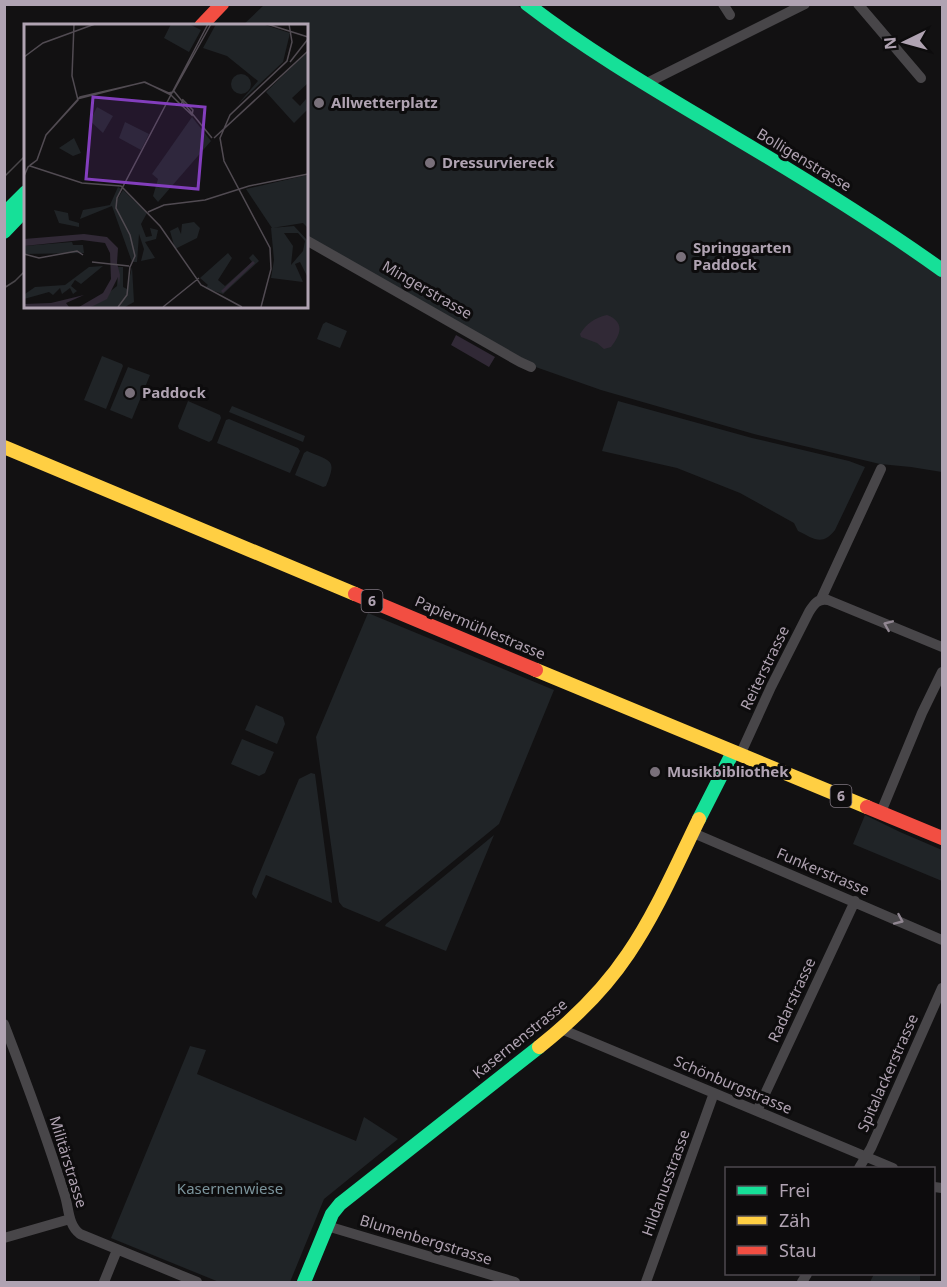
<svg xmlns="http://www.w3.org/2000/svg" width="947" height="1287" viewBox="0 0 947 1287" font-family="'Noto Sans',sans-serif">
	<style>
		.green { fill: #202427 }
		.water { fill: #312936 }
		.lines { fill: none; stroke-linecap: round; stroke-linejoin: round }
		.street { stroke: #484649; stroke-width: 10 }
		.fast { stroke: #16e098; stroke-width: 14 }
		.slow { stroke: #ffcf43; stroke-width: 14 }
		.jam { stroke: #f24e42; stroke-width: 14 }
		.tram { stroke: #49464a; stroke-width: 1.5 }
		.oneway { stroke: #918792 }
		.poi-dot { fill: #79707a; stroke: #0d0c0d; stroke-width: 2 }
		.labels { text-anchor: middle; stroke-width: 6; stroke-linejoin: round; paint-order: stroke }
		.shield { fill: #0d0c0d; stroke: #7f7680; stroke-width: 1.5 }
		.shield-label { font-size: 14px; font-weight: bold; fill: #b0a3b2 }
		.poi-label { font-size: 15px; font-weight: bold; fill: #b0a3b2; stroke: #0d0c0d; text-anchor: start }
		.street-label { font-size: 15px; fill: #b0a3b2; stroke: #0d0c0d }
		.park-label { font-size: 15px; fill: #7b949c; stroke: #0d0c0d }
		.inset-river { fill: none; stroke: #312936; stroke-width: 3 }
		.inset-road { fill: none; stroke: #514b52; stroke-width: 1.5 }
		.view { fill: #833ebd; fill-opacity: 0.15; stroke: #833ebd; stroke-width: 3 }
		.inset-edge { fill: none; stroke: #b0a3b2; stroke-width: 3 }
	</style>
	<rect width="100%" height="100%" fill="#121112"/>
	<path class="green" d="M264,5H517L532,16L821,194L942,277V472L911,467L880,464L754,434L601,390L530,365L306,239V26H242Z
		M326,322L347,331L340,348L317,339L323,324Z
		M102,356L122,364L123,366L106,409L84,400Z
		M128,367L150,375L132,419L110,410Z
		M188,401L220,415L221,418L212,440L209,442L179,429L178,426Z
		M618,401L752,438L849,461L865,467L835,530C822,547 813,538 798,531L794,523L740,493L677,468L602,451Z
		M232,406L305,436L303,442L229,412Z
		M229,419L298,448L300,451L290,473L217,443L226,420Z
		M307,451C332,462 337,459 326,486L323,487L295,475L304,453Z
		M368,613L554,690L499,824L379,922L343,907L339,902L316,737Z
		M256,705L283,717L285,724L277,744L245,730Z
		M242,739L274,752L265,773L259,776L231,764Z
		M311,773L315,774L332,903L266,875L256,899L252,894L253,889L299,779Z
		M865,815L900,832L942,850V881L853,844Z
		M494,835L446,951L385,926L386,924Z
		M190,1046L206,1050L197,1074L356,1141L364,1117L398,1139L324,1199L290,1282H219L111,1238Z
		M874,1274H920V1282H870Z"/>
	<path class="water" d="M607,315C625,322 621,334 611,347L604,349L597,343L581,337L580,334C586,324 596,317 607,315Z
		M456,335L495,357L489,367L451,345Z"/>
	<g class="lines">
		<path class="street" d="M723,4L730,15
			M858,4L921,78
			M645,84L805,4
			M306,240L520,362L531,367
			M821,599L881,469
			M740,755L771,687L809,612C814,604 818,598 828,600L942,647
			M881,812L922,713L942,672
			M691,832L942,940
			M4,1024C26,1081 47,1138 65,1196C69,1209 68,1225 80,1234L197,1282
			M561,1029L893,1168
			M757,1111L855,901
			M859,1168L871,1148L942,988
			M934,1187L942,1188
			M327,1226L515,1282
			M4,1238L70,1219
			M104,1282L117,1250
			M646,1282L714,1093
			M802,1282L807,1274"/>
		<path class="fast" d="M527,4C592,54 664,95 734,137C805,179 875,222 942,270
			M4,214L26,192
			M4,232L26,209
			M699,819L733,752
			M304,1282L332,1214L340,1204L539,1047"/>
		<path class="slow" d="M4,447L355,594
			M536,670L867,807
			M539,1047C573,1020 604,990 628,954C656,913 677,864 699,819"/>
		<path class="jam" d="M201,26L222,4
			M355,594L536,670
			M867,807L942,838"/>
		<path class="tram" d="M4,177L26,155
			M4,288L15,281L26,270"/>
	</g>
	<defs><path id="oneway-chevron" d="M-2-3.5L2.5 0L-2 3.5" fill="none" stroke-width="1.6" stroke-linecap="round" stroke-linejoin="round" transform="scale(1.5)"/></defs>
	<g class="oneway">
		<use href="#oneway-chevron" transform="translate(888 625) rotate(-157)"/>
		<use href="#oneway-chevron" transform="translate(899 920) rotate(24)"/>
	</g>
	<g class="poi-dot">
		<circle cx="319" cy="103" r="6"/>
		<circle cx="430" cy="163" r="6"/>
		<circle cx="681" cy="257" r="6"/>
		<circle cx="130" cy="393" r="6"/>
		<circle cx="655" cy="772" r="6"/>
	</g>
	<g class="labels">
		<g class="shield">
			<rect x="361.5" y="590" width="21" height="22" rx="4.5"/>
			<rect x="830.5" y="785" width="21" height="22" rx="4.5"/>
		</g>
		<g class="shield-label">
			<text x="372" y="606">6</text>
			<text x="841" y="801">6</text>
		</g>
		<g class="poi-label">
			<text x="331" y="108">Allwetterplatz</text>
			<text x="442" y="168">Dressurviereck</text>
			<text x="693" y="253">Springgarten<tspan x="693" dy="17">Paddock</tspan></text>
			<text x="142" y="398">Paddock</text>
			<text x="667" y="777">Musikbibliothek</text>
		</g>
		<g class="street-label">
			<text transform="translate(804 160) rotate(31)" y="5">Bolligenstrasse</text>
			<text transform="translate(427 290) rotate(30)" y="5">Mingerstrasse</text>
			<text transform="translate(480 628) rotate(23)" y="5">Papiermühlestrasse</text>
			<text transform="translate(765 668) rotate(-64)" y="5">Reiterstrasse</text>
			<text transform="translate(823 872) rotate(23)" y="5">Funkerstrasse</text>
			<text transform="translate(792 1000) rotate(-65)" y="5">Radarstrasse</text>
			<text transform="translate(520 1039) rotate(-39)" y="5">Kasernenstrasse</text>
			<text transform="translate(888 1073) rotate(-66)" y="5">Spitalackerstrasse</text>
			<text transform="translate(733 1085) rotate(23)" y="5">Schönburgstrasse</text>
			<text transform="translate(68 1162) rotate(73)" y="5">Militärstrasse</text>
			<text transform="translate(666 1183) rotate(-70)" y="5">Hildanusstrasse</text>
			<text transform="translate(426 1240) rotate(17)" y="5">Blumenbergstrasse</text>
		</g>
		<g class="park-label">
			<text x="230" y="1194">Kasernenwiese</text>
		</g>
	</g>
	<g transform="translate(24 24)">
		<rect width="284" height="284" fill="#121112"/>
		<path d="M147,0H165L177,6L165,28L140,14ZM192,0H238L266,9L259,38L214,80L234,57L203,32L179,24ZM283,28V60L268,74L276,82L282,75L283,86L270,99L242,68ZM207 60a10 10 0 1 1 20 0a10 10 0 1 1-20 0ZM73,83L89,92L79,109L66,97ZM168,93L187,117L134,178L129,172L134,155L128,150ZM101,98L125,110L117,126L95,114ZM50,114L57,129L49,132L35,124ZM283,151V203L279,199L248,204L222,165ZM94,163L98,165L93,176L99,166L123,189L117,200L122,213L128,212L126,204L134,206L132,215L121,218L131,234L117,237L120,225L115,210L113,238H108L88,182L56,195L59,186L86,181ZM30,186L44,189L45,196L55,199V203L35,199ZM170,198L176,204L173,214L151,225L146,207L154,203L157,210L158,200ZM270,202L284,217L283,252L276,238L271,240L279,258L247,254L250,236L247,204ZM260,209H274L281,217L279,227L267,241L269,222ZM48,218L49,221H59L60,229L0,230V222ZM204,229L208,234L194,256L201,262L228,238L225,234L229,230L235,237L199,270L181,264L184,261L176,254ZM79,242L57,260L51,256L47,262L53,267L49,270L46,264L38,270L36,264L29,271L25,268L0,275V266L1,270L11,263L41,261L65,243ZM94,243H99V263L103,265L108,243L110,278L101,283H67L93,262Z" fill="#202427" fill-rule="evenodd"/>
		<path d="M60,210L83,213L94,224L93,239L96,251L95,262L94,253L83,275L67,283H55L79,269L87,255L86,229L81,219L58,216L0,222V215ZM60,271L42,279L45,283H0V280L27,279Z" fill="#312936"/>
		<path class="inset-river" d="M198,268L230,238"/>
		<path class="inset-road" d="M243,0L284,13M0,33L19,19L71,0M266,38L284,15M149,66L188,114M144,69L149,68L187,0M53,75L120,58L147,70M154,78L168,91L169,86L159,76M190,114L284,27M6,141L13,136L22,111L54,76L48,52L50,0M6,142L58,159L97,162L136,202L177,261L218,283M0,152L4,143L13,136L22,111L56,73L121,58L147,71L157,81L159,75M124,188L140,181L181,176L225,162L284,150M0,230L15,234L53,227L59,231M68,238L105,242M106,243L111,232L106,211L92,184L93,174L184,0M94,283L103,271L106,242M139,283L175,254M237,283L247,245L246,224L200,137L196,114L206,91L263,37L268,18L265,0"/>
		<path class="view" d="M69,73L181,83L174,165L62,155Z"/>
		<rect width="284" height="284" class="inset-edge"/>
	</g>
	<rect width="947" height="1287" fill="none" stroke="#b0a3b2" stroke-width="12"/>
	<rect x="725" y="1167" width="210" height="108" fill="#0d0c0d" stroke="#4e484f" stroke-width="1.5"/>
	<rect x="737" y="1186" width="30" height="9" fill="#16e098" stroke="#4e484f" stroke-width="1.5"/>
	<text x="779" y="1197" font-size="18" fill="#b0a3b2">Frei</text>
	<rect x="737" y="1216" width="30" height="9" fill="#ffcf43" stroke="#4e484f" stroke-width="1.5"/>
	<text x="779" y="1227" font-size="18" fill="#b0a3b2">Zäh</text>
	<rect x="737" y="1246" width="30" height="9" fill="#f24e42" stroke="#4e484f" stroke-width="1.5"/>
	<text x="779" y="1257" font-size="18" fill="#b0a3b2">Stau</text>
	<g transform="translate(905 42) rotate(265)" stroke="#0d0c0d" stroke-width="4.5" paint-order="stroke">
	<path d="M0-4.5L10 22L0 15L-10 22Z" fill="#b0a3b2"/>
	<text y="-9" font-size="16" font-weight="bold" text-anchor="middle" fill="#b0a3b2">N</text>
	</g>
</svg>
